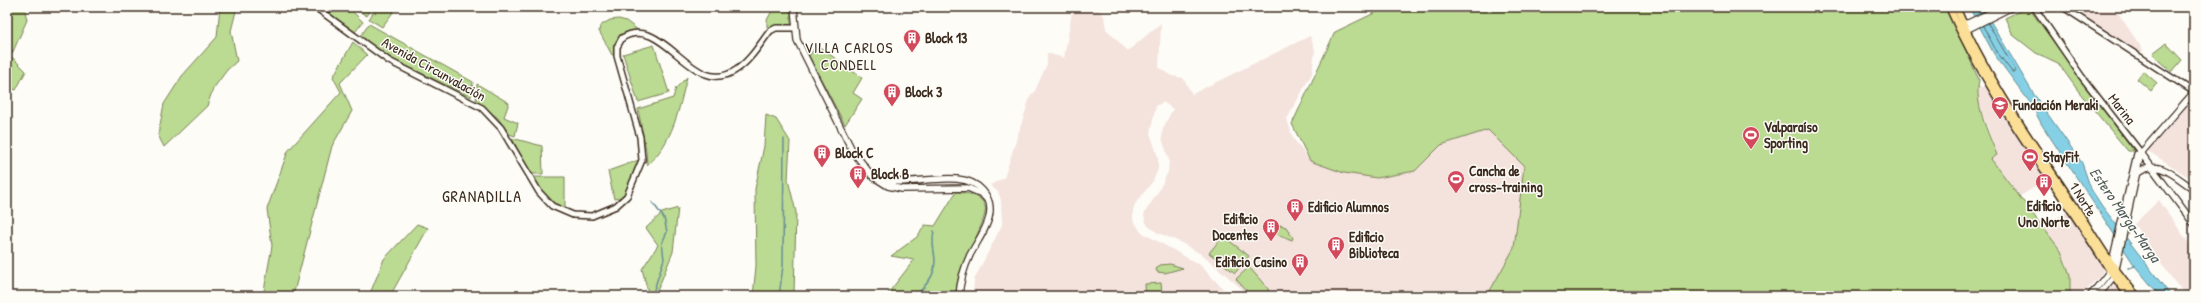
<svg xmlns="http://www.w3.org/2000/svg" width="2201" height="303" viewBox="0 0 2201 303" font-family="'Patrick Hand',sans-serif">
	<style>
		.built { fill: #f4e2dd }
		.green { fill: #bbda92; stroke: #7b8258 }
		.water { fill: #85d0e5; stroke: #678e95 }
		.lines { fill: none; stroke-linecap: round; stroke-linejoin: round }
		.shore { stroke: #596c6e; stroke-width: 1 }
		.stream { stroke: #678e95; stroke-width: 1.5 }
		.tertiary-casing { stroke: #3b2a1e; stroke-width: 8 }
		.secondary-casing { stroke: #3b2a1e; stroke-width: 8 }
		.primary-casing { stroke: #3b2a1e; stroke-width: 9 }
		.tertiary { stroke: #fdfcf7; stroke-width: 5 }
		.secondary { stroke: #fdfcf7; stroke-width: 5.5 }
		.primary { stroke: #fbdf96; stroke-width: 6 }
		.labels { text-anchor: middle; stroke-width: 3; stroke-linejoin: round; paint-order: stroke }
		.poi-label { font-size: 14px; font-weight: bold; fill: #3b2a1e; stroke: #fdfcf7; text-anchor: start }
		.street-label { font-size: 14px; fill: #3b2a1e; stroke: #fdfcf7 }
		.neighbourhood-label { font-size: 15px; letter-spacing: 1px; fill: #3b2a1e; stroke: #fdfcf7 }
		.water-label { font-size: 15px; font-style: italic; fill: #515c5a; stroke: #fdfcf7 }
		.quarter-label { font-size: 16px; letter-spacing: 1px; fill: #3b2a1e; stroke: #fdfcf7 }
	</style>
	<rect width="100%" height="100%" fill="#fdfcf7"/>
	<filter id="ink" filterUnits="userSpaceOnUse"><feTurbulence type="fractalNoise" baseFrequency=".025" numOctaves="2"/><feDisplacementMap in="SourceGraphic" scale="8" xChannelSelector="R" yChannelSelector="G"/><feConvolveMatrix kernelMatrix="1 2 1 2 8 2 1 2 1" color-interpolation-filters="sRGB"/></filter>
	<g filter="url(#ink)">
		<path class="built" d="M1073,7H1096L1104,16L1106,29L1128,51L1161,23L1159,68L1172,76L1183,78L1192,94L1310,36L1315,50L1312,73L1287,119L1293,138L1310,161L1344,173L1377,178L1415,171L1441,145L1488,129L1524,166L1514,248L1488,295L1250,296L1204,256L1180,242L1158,233L1148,226L1145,220L1144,214L1158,192L1168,172L1169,160L1162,138L1163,128L1173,109L1163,102L1156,106L1150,133L1158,157V169L1153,181L1135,204L1133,210V220L1141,232L1200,265L1230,296H973L974,280L1002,225L1001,200L998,192L990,185L1004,178L1031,94L1034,93L1047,64V53L1064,58Z
			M2069,7H2114L2143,50L2141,53Z
			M1978,85L1982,87L1986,85L2047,180L2020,196L1991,159L1997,154L1979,104Z
			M2194,99V171L2190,178L2148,151Z
			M2159,200L2194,251V296H2189L2176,284L2134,224Z
			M2067,212L2104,268L2102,273L2081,296H2070V276L2064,258H2062L2061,251L2042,226Z
			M2112,286H2115L2123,296H2104Z"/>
		<path class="green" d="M7,7H24L27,20L11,56L26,71L16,90L7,87Z
			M220,7H237L231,31L237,61L227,70L213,89L207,106L164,147L158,135L164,104L182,76L217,37Z
			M321,7H348L363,22L355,32Z
			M352,7H373L367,16Z
			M377,7H397L382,27L369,19Z
			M774,7H791V25L767,27V20Z
			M1387,7H1947L1979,80C1974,104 1988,132 1997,155L1991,159L2061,251L2070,276V296H1487L1514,248L1524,166L1488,130L1441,145L1415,171L1377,178L1344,173L1310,161L1292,124L1335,32Z
			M2028,7L2134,151H2128L2079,92L2058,63L2036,53L2013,35L2005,18Z
			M619,19L626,21L638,30C624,31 615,38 615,53L612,55L599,31L600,26L610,20Z
			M369,24L473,82L471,97L392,59L360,37Z
			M353,42L367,55L340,83L352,111L332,146L293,296H263L272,246L267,209L288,151L341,92L333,77Z
			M2166,43L2182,60L2172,72L2159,61L2153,53Z
			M654,45L669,93L638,102L623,54Z
			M817,45L862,78L853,93L862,99L845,125L809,56Z
			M2143,71L2157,83L2151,91L2137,79Z
			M687,77C679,109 673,143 647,165L646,150L638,109L673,98L676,88Z
			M477,84L509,103L504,117L518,123L515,136L509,134L498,118L476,102Z
			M766,115L776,119L790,141L788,180L796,212L794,296H753L756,266L755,189L764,146Z
			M512,138L542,146L543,174H530Z
			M639,160L624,197L614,199L608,171Z
			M531,177H565V207L562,208L551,202Z
			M956,192C966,193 981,194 985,206C989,218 963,260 959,275C957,281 957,289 955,296H886L914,260L891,256L917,237L925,225L935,226Z
			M678,208L673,252L655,296H645L648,292L642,269L658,245L646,228L662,213Z
			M417,224L428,228L390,296H369L384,259Z
			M1280,225L1286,227L1293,238L1292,240L1274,233L1273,228Z
			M1223,236L1249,256L1235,273L1209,253Z
			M1170,264L1183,268L1165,273L1157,272L1156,269L1160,265Z
			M1249,267L1269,290L1262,296H1251L1236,279Z
			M1161,283L1162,294L1146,296L1145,284Z"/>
		<path class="water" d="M1969,7H1982L2033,93L2082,163L2091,189L2102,206L2171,296H2160L2135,266L2042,125L2031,104L1994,54Z"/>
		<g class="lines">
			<path class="shore" d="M1983,26L1997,52L2012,72H2015V70L1988,23"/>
			<path class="stream" d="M2128,268L2135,266
				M652,296L664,259L662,243L667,232L664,218L652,202
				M779,296L783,266L784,139
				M916,296C929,281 938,274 934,252C933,244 932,240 934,231"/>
			<defs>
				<path id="tertiary" d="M315,7L389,61L482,108L501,128L539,192L552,206L573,215L592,216L616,206L627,196L642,160L640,137L617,56V47L622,38C664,12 692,100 736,70C750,61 760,44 770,31L776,28H795
					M2034,7L2082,77L2141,153
					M2063,7L2194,92"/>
				<path id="secondary" d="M794,7L797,40L852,150L872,176L888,186L902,189L968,188L982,194L989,202
					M1963,23H1968L2002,7
					M1966,30L2012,7
					M2141,153L2194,224
					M2138,173C2159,158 2175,177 2194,189
					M881,180C910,188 963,166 983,191C1001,212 980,236 970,255C964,268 960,282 959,296
					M2090,296L2110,271L2137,154L2141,153L2194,92
					M2098,296L2114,276L2116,268L2141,153"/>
				<path id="primary" d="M1949,7C1991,102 2056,182 2110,271L2129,296
					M1956,7C1984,74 2027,135 2068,196C2090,229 2110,266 2137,296"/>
			</defs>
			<use href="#tertiary" class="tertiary-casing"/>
			<use href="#secondary" class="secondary-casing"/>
			<use href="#primary" class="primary-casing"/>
			<use href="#tertiary" class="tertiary"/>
			<use href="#secondary" class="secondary"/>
			<use href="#primary" class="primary"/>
		</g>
	</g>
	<defs>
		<symbol id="building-pin" viewBox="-11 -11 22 30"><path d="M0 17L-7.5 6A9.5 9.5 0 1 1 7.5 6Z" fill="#d1495b" stroke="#fdfcf7"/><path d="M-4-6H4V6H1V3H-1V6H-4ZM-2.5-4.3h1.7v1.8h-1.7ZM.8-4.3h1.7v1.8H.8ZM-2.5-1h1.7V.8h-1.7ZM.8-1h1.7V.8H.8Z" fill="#fff"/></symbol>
		<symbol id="school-pin" viewBox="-11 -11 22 30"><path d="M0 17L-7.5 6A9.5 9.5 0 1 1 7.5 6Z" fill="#d1495b" stroke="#fdfcf7"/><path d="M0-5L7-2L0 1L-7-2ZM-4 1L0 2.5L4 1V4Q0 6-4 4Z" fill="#fff"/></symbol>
		<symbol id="stadium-pin" viewBox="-11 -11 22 30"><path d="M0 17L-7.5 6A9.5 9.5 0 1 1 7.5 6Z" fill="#d1495b" stroke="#fdfcf7"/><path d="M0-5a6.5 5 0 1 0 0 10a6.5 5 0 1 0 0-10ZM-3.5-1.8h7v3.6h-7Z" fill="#fff"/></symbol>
	</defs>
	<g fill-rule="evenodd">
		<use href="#building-pin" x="902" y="28" width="20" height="27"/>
		<use href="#building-pin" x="882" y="82" width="20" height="27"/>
		<use href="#school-pin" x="1990" y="95" width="20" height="27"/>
		<use href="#stadium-pin" x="1741" y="125" width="20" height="27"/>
		<use href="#building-pin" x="812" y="143" width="20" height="27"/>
		<use href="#stadium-pin" x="2020" y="147" width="20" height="27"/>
		<use href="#building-pin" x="848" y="164" width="20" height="27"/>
		<use href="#stadium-pin" x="1446" y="169" width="20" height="27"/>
		<use href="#building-pin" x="2034" y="172" width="20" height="27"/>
		<use href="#building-pin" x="1285" y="197" width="20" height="27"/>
		<use href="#building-pin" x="1261" y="217" width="20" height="27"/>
		<use href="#building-pin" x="1326" y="235" width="20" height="27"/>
		<use href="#building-pin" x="1290" y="252" width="20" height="27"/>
	</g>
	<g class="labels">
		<g class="poi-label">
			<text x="925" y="43">Block 13</text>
			<text x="905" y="97">Block 3</text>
			<text x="2013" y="110">Fundación Meraki</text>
			<text x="1764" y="132">Valparaíso<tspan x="1764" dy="16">Sporting</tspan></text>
			<text x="835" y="158">Block C</text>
			<text x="2043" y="162">StayFit</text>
			<text x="1469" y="176">Cancha de<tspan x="1469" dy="16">cross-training</tspan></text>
			<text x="871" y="179">Block B</text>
			<text x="2044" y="211" text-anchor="middle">Edificio<tspan x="2044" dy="16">Uno Norte</tspan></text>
			<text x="1308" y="212">Edificio Alumnos</text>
			<text x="1258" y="224" text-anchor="end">Edificio<tspan x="1258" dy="16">Docentes</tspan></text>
			<text x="1349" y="242">Edificio<tspan x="1349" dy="16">Biblioteca</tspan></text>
			<text x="1287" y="267" text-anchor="end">Edificio Casino</text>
		</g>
		<g class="street-label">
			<text transform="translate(434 69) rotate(29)" y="5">Avenida Circunvalación</text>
			<text transform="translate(2122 109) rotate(52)" y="5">Marina</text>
			<text transform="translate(2083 199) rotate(58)" y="5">1 Norte</text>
		</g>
		<g class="neighbourhood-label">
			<text x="849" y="53">VILLA CARLOS<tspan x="849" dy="17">CONDELL</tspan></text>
		</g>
		<g class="water-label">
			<text transform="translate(2125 215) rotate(55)" y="5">Estero Marga-Marga</text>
		</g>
		<g class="quarter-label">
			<text x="482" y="202">GRANADILLA</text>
		</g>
	</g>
	<rect width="2201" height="303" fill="none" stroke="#fdfcf7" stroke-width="24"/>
	<rect x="12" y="12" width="2177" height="279" fill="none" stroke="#3b2a1e" stroke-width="1.5" filter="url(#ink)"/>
</svg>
